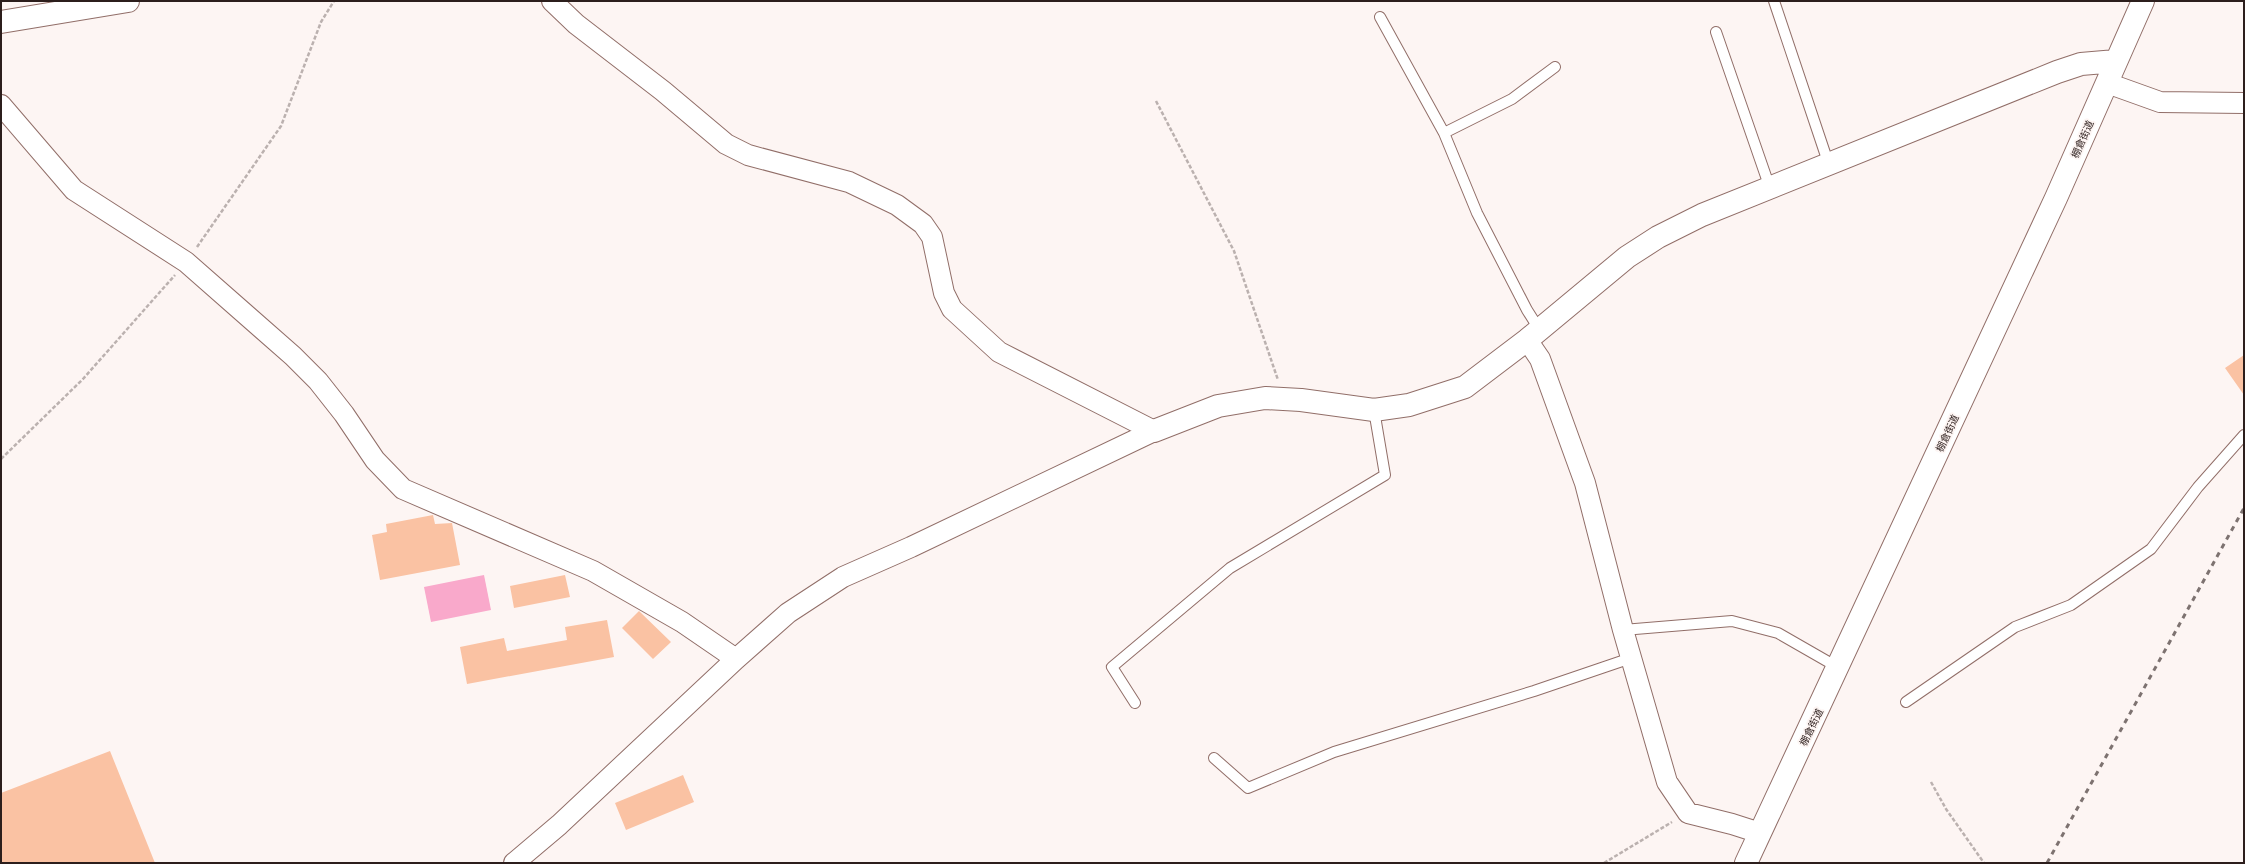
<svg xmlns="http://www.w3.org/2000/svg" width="2245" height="864" viewBox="0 0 2245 864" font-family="'Asap Condensed','Noto Sans JP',sans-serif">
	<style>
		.water { fill: #f9a9cb }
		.building { fill: #fac2a3 }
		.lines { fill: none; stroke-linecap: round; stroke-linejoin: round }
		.service-casing { stroke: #916e68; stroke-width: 12 }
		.minor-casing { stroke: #916e68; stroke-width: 22 }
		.tertiary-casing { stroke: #916e68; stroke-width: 24 }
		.path { stroke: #bbb1af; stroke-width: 2.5; stroke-dasharray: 4 2; stroke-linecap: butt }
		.service { stroke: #fff; stroke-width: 10 }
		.minor { stroke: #fff; stroke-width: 20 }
		.tertiary { stroke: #fff; stroke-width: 22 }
		.rail { stroke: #7d7270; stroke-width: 3; stroke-dasharray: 5 5; stroke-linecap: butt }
		.labels { text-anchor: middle; stroke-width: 3.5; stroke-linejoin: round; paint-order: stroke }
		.street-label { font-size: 10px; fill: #2c1e1c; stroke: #fdf5f3 }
	</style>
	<rect width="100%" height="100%" fill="#fdf5f3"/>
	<path class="water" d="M484,575L491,610L431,622L424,587Z"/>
	<path class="building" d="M2244,355V395L2225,368Z
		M433,515L435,524L452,523L460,565L380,580L372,535L387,532L386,524Z
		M565,575L570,597L514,608L510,586Z
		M639,611L671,642L653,659L622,628Z
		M607,620L614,657L467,684L460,647L504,638L507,651L567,640L565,627Z
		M110,751L155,863H1V793Z
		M683,775L694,802L626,830L615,803Z"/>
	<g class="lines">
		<defs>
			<path id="service" d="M1774,1L1829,165
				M1380,17L1444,133L1477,213L1527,310L1539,329
				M1716,32L1770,188
				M1444,133L1512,99L1555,67
				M1623,630L1732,621L1778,633L1839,668
				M1906,702L2015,627L2071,605L2151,549L2198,487L2244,435
				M1135,703L1112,667L1230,568L1385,475L1374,410
				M1214,758L1248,788L1334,752L1534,691L1631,658"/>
			<path id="minor" d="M552,1L576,24L663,91L726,144L748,155L849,182L897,205L923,224L932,237L944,293L952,309L999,352L1154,431
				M2107,83L2160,102L2244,103
				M1,105L74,190L186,262L293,356L318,381L344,414L375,460L403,489L593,571L682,622L736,659
				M1527,340L1540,359L1585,483L1623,630L1667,782L1688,813L1732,824L1760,833
				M514,863L559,825L736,659L788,613L843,577L911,547L1154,431"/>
			<path id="tertiary" d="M1,22L128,1
				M1154,431L1218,406L1265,398L1301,400L1374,410L1409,405L1465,387L1527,340L1627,257L1658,237L1702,215L2057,72L2081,64L2116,61
				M1746,863L2056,198L2143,1"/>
		</defs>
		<use href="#service" class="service-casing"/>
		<use href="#minor" class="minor-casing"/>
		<use href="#tertiary" class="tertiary-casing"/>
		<path class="path" d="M1156,101L1234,251L1278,380
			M197,247L281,126L321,22L334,1
			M1,459L83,379L175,275
			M1931,782L1946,809L1984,863
			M1604,863L1672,822"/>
		<use href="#service" class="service"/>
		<use href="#minor" class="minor"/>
		<use href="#tertiary" class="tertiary"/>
		<path class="rail" d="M2047,863L2244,508"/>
	</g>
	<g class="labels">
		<g class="street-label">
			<text transform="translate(2082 139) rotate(-66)" y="4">棚倉街道</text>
			<text transform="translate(1947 433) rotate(-65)" y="4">棚倉街道</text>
			<text transform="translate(1811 727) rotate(-64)" y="4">棚倉街道</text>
		</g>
	</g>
	<rect width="2245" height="864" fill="none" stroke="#2c1e1c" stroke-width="4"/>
</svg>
